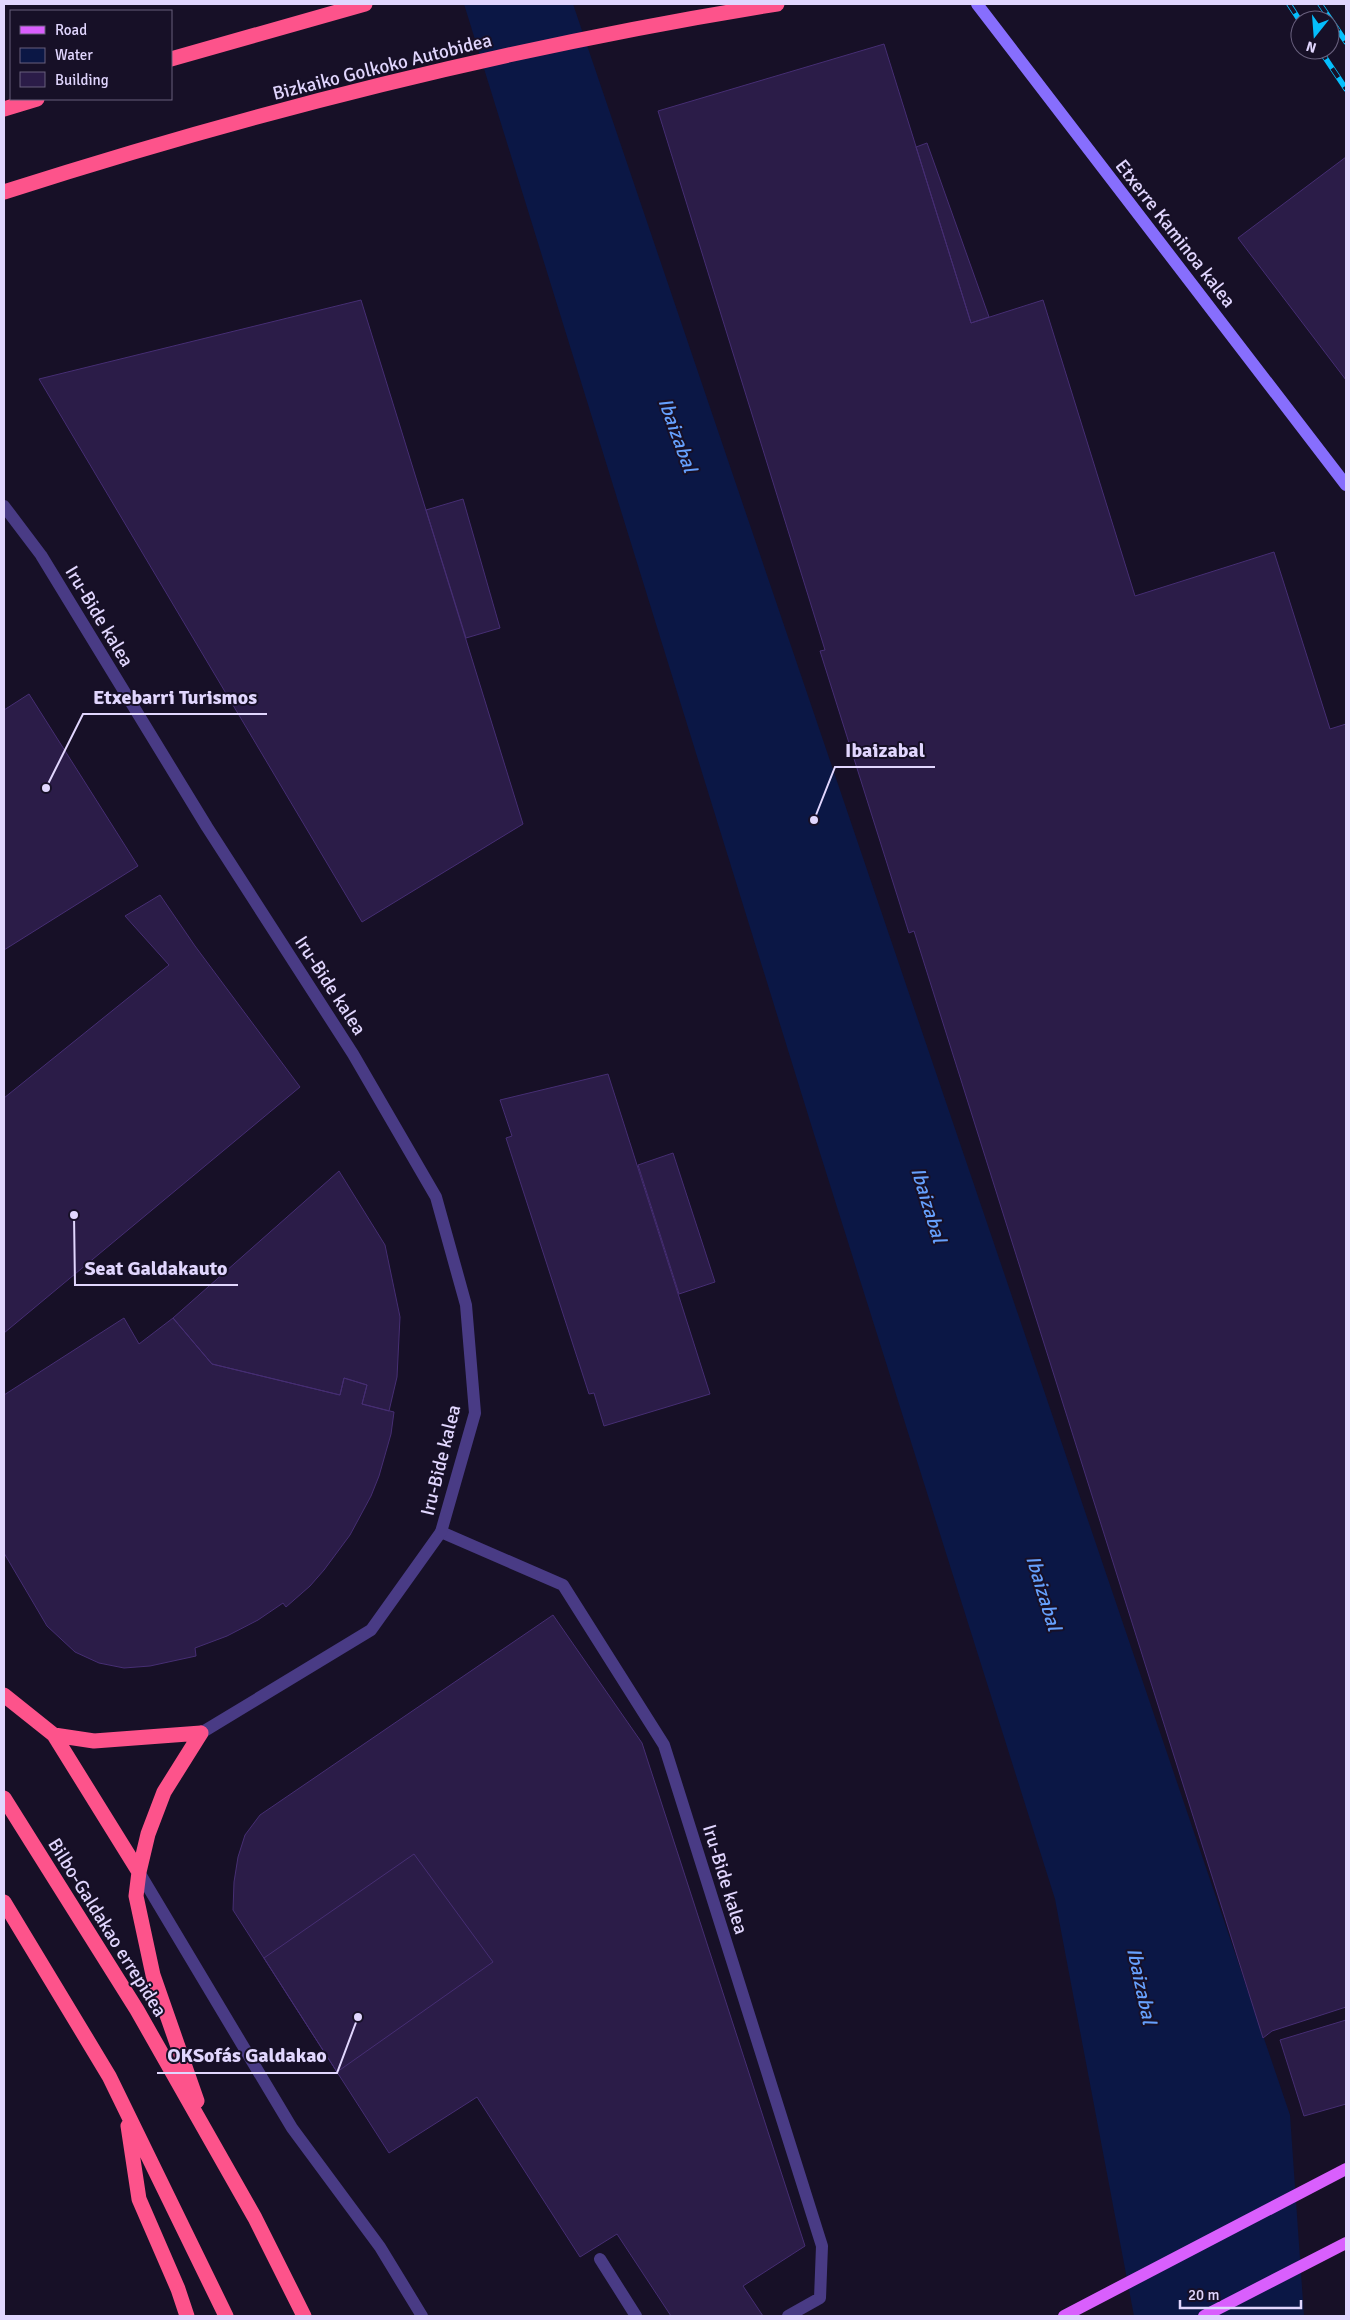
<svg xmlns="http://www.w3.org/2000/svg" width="1350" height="2320" viewBox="0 0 1350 2320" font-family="Signika,sans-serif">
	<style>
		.water { fill: #0b1745 }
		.building { fill: #2b1c48; stroke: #462e73 }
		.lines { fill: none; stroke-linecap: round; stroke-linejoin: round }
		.lane { stroke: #493b85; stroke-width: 12 }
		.street { stroke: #493b85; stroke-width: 12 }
		.secondary { stroke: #876efd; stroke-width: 12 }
		.primary { stroke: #d95ffd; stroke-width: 12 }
		.highway { stroke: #fd538b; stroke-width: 15 }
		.rail-casing { stroke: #05befc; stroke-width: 5.5 }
		.rail { stroke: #171027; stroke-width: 4; stroke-dasharray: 11; stroke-linecap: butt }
		.labels { text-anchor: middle; stroke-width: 4; stroke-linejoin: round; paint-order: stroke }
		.street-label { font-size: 19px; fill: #e1d6fe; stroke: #171027 }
		.water-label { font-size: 20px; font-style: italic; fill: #66a0fd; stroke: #171027 }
		.leader { fill: none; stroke: #e1d6fe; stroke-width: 2 }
		.callout-dot { fill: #e1d6fe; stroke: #171027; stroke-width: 2 }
		.callout-label { font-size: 20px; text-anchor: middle; font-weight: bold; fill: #e1d6fe; stroke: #171027; stroke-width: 4; stroke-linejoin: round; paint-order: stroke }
	</style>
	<rect width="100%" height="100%" fill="#171027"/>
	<path class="water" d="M464,4H573L1290,2115L1304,2316H1134L1055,1899L814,1134Z"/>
	<path class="building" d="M884,44L971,323L1043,300L1135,596L1274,552L1330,729L1346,724V2007L1272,2031L1263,2038L914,931L909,933L820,651L825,650L658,111Z
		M927,143L989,317L971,323L916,147Z
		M1346,157V380L1238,238Z
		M361,300L523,824L362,922L39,379Z
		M463,499L500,628L466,638L426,510Z
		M29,694L138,866L4,950V710Z
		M160,895L195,946L300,1087L4,1333V1098L169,965L125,916Z
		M608,1074L710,1394L604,1426L594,1393L589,1394L506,1138L512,1136L500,1100Z
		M673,1153L715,1282L679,1294L638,1165Z
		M339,1171L385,1245L400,1317L397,1377L389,1411L362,1404L367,1385L344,1378L340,1395L212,1364L173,1318Z
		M124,1318L139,1344L173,1318L212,1364L340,1395L344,1378L367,1385L362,1404L394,1412L391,1434L379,1476L371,1496L350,1535L324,1570L310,1586L286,1607L283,1603L258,1620L227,1636L195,1648L196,1656L150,1666L124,1668L99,1663L75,1652L47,1626L4,1553V1395Z
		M553,1615L642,1743L805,2246L743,2286L763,2316H671L617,2234L580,2257L477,2097L389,2153L233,1910L234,1882L238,1857L245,1835L260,1815Z
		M414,1854L493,1962L337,2072L264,1958Z
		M1346,2020V2104L1304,2116L1280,2040Z"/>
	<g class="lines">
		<path class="lane" d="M441,1532L563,1585L664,1745L822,2246L820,2298L788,2316
			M139,1872L292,2128L380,2247L422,2316
			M600,2259L636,2316"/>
		<path class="street" d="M4,506L41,555L207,827L353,1054L436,1197L466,1305L475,1413L441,1532L371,1630L201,1733"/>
		<path class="secondary" d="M977,4L1346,485"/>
		<path class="primary" d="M1064,2316L1346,2169
			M1204,2316L1346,2243"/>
		<path class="highway" d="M171,59L365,4
			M4,109L37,99
			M4,192C256,111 515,46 777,4
			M4,1695L54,1735L94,1741L201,1733
			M54,1735L139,1872
			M4,1798L137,2010L255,2218L304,2316
			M4,1902L109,2076L226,2316
			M197,2101L153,1975L136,1896L139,1872L148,1834L164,1792L201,1733
			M128,2126L139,2199L178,2289L187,2316"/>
		<defs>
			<path id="rail" d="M1289,4L1300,21
				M1320,4L1346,42
				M1320,50L1346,89"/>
		</defs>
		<use href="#rail" class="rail-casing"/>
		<use href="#rail" class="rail"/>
	</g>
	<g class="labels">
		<g class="street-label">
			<text transform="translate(382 66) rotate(-14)" y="7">Bizkaiko Golkoko Autobidea</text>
			<text transform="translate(1176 233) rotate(52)" y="7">Etxerre Kaminoa kalea</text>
			<text transform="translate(100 616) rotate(59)" y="7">Iru-Bide kalea</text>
			<text transform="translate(331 985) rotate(57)" y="7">Iru-Bide kalea</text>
			<text transform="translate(440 1460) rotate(-76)" y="7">Iru-Bide kalea</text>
			<text transform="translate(726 1879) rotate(73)" y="7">Iru-Bide kalea</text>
			<text transform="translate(108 1927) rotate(58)" y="7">Bilbo-Galdakao errepidea</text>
		</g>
		<g class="water-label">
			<text transform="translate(678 435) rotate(70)" y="7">Ibaizabal</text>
			<text transform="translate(929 1205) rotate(73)" y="7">Ibaizabal</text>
			<text transform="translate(1044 1593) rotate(73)" y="7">Ibaizabal</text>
			<text transform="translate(1142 1986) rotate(78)" y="7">Ibaizabal</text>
		</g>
	</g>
	<path class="leader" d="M46 788L83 714H267M814 820L835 767H935M74 1215L75 1285H238M358 2017L337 2073H157"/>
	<g class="callout-dot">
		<circle cx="46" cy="788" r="5"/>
		<circle cx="814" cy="820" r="5"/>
		<circle cx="74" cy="1215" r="5"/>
		<circle cx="358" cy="2017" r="5"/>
	</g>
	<g class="callout-label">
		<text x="175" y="704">Etxebarri Turismos</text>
		<text x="885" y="757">Ibaizabal</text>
		<text x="156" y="1275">Seat Galdakauto</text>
		<text x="247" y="2062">OKSofás Galdakao</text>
	</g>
	<rect width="1350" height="2320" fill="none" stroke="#e1d6fe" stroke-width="10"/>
	<rect x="10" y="10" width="162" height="90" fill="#171027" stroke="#685f7d"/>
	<rect x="20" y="26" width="25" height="8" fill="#d95ffd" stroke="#685f7d"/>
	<text x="55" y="35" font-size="15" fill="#e1d6fe">Road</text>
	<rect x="20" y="48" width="25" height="15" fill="#0b1745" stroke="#685f7d"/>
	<text x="55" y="60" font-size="15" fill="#e1d6fe">Water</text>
	<rect x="20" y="72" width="25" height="15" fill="#2b1c48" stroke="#685f7d"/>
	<text x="55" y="85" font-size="15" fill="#e1d6fe">Building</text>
	<g transform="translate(1315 35) rotate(197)"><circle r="24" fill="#171027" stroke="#685f7d"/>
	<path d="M0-4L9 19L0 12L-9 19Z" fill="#05befc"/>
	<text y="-8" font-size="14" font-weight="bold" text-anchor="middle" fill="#e1d6fe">N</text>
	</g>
	<path d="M1180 2300v8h121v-8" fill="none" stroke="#e1d6fe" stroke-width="2.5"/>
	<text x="1188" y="2300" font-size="15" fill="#e1d6fe" stroke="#171027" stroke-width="4" paint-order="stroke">20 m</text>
</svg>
